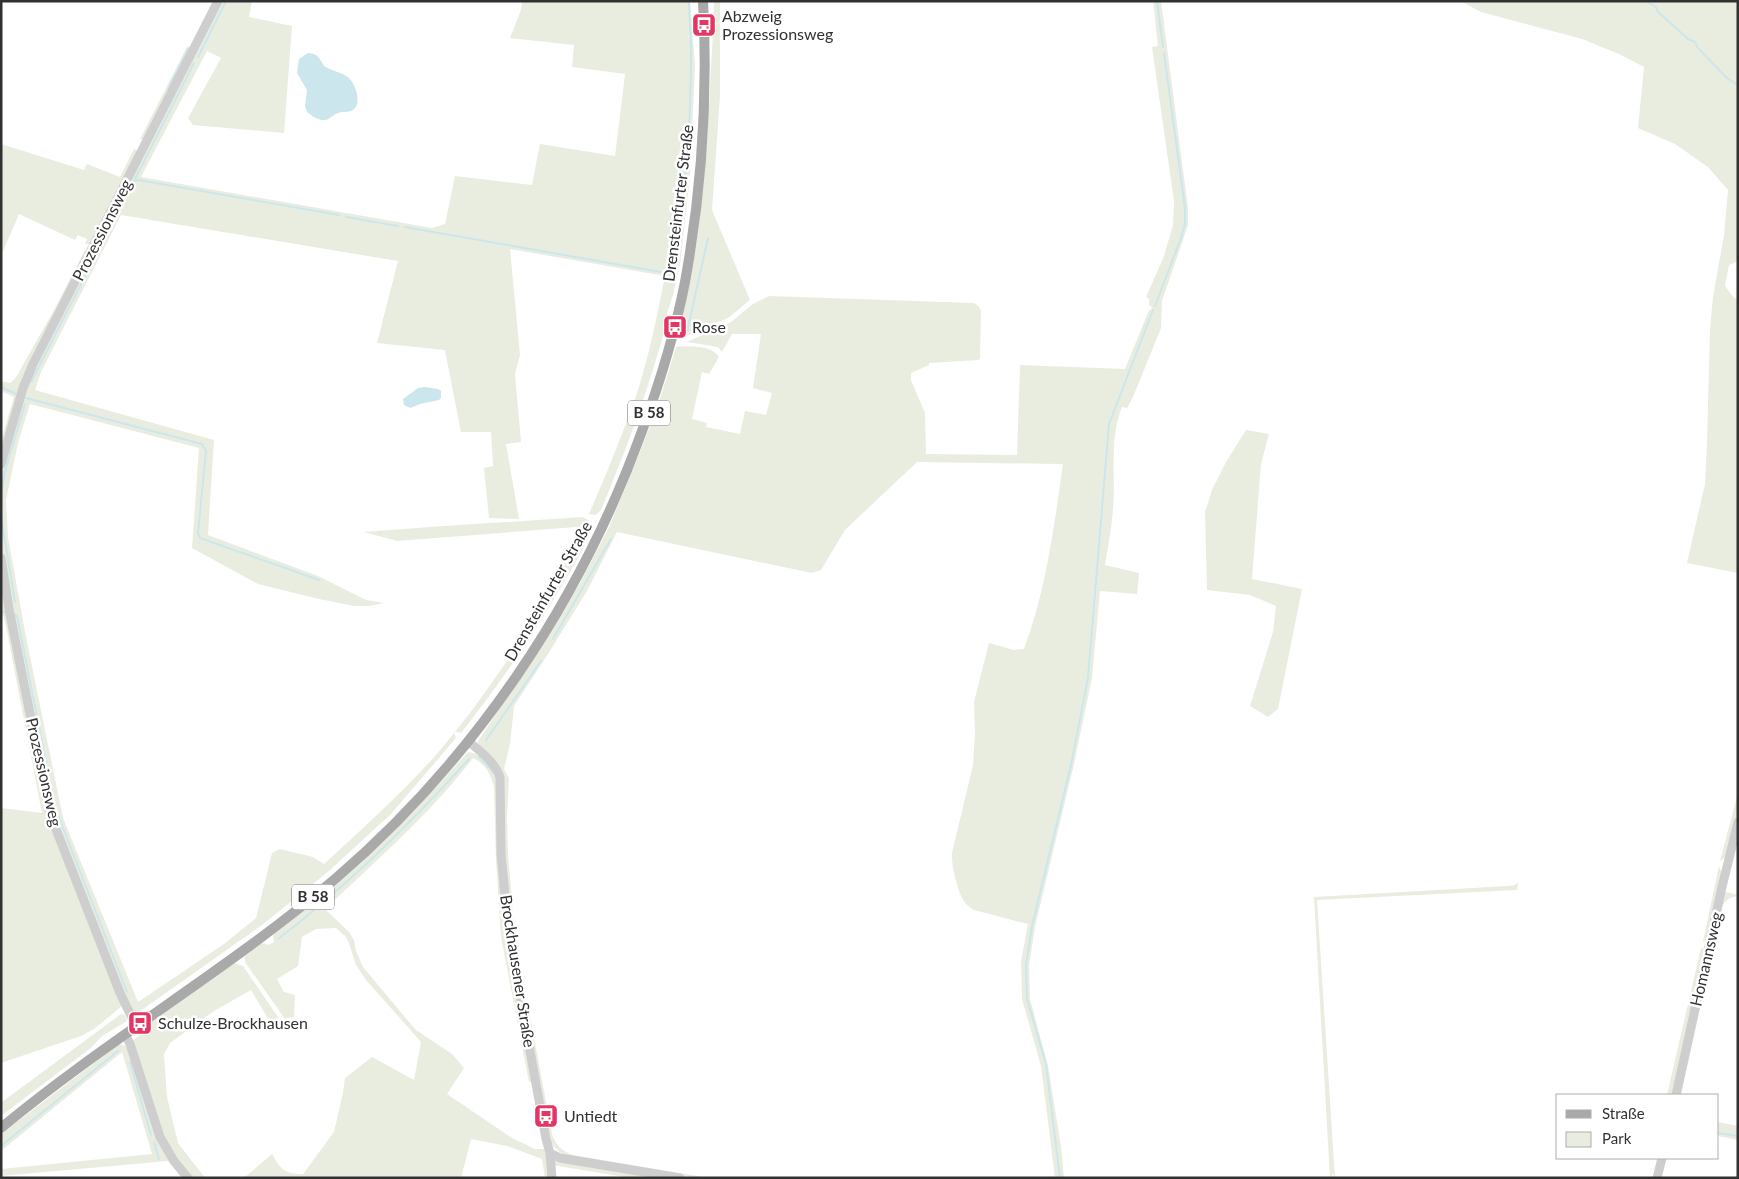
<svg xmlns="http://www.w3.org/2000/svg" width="1739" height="1179" viewBox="0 0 1739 1179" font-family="Lato,sans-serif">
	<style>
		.green { fill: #e9eddf }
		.water { fill: #cbe6ed }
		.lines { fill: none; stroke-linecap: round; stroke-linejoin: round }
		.stream { stroke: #cbe6ed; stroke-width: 2 }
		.minor { stroke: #cecece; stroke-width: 9 }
		.major { stroke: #a9a9a9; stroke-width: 10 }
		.labels { text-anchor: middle; stroke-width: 5; stroke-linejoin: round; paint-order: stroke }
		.shield { fill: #fff; stroke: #6f6f6f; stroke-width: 1 }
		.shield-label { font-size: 15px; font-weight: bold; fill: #313131 }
		.poi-label { font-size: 16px; fill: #313131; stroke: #fff; text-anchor: start }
		.street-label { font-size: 16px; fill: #313131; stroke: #fff }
	</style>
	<rect width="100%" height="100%" fill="#fff"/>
	<path class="green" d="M221,1H252L249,17L292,26L284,133L193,125L188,118L221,58L207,51L141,177L432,228L445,224L455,176L532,185L540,144L615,156L625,74L572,67L574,45L510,38L521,10L522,1H690L695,67L690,176L680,264L673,295L663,326V336C646,396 625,453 601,510L596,515L589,514C606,475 622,436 636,396C649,357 657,316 665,276L510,249L520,355L515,374L521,442L506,444L519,519L489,518L484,468L493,466L491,432H461L445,350L377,343L398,261L121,215L41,372L35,390L214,440L208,535L318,576L366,600L384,603L369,606H354L319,599L258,584L192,548L199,448L30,404L18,443L6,500L8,537L25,632L63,818L138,1002L224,944L256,918L272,853L280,849L313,857L324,864C362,829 400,795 435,756C494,688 541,611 582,531L576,527L397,541L364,532C437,526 510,522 583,517L591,522L593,526C585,547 573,567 561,587C531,639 498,686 461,733L455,731L454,733L456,738L391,814L329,871L262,925L136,1014L130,1008L52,813L10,608L1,547V471L26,388Z
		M714,1H720V96L712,210L750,300L728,318L682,338L678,333C699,252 706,171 710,88C711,59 714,31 714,1Z
		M1153,1H1161L1188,208V225L1184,237L1162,301L1161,328L1133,397L1127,408L1122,407C1109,439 1116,474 1113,508C1112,527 1108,546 1105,565L1139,573L1137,594L1100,591L1092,678L1074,764L1035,927L1029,965L1030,999L1048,1066L1061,1146L1064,1178H1055L1041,1066L1022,999L1021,962L1028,924L974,910C971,908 969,907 967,905C958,896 951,865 952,853L973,765L975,733L974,702L989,643L1014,650L1024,649C1046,590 1054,527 1063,464L917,462L845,530L821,570L812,573L617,532L587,591L548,654L514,706L510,744L504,769L509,778L507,817L508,854L515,935L552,1134C556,1146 562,1151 573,1155L709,1178H693L588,1161L562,1154L551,1144L511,935L504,855L502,778L499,766L478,745V741L551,631L580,583L609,527L634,467L659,402L676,347L680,346C694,347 711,345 719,357L709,374L702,372L692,419L707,423L706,427L740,434L745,411L766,415L772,393L753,388L761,334H732L722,352L718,347L687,342L731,322L753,304L769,296L974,303L979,307L981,311L980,359L978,360L929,363V365L911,373V380L925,413L926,454L1017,455L1020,365L1125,369L1149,310H1151L1152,307L1149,305V299L1146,297L1164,256L1173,225L1174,201L1152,47L1158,46Z
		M1460,1H1738V261L1729,265L1725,286L1734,298L1738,299V573L1687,563L1705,484L1707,443L1710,329L1713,297L1724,235L1728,190L1708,167L1675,144L1638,128L1644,67L1619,54L1582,39L1481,12Z
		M188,45L189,48L144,139H140Z
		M1,144L84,170L87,164L120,177L134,149L138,151L90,244H85L87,239L78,235L75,240L19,214L1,256Z
		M85,250L87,251L31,364L1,457V441L14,397L1,391V381L10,383L15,379L54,310Z
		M1246,430L1269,434L1261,464L1252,579L1302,589L1278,709L1268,717L1250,706L1273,632L1276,606L1250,595L1207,590L1205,512L1212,490L1226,462Z
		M1,572L46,806L122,1006L94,1029L81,1036L1,1063V808L42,813L4,616L1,615Z
		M469,752L480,755L487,761L497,777L499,854L534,1081L529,1082L501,937L496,860L494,787C491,775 486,764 473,758C430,814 376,861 325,909L349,932L354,940L356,951L363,967L409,1022L416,1030L452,1054L464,1068L447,1094L512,1138L535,1149H546L550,1178H545L542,1159L507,1146L471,1139L461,1178H244L272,1154C281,1170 285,1174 303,1174L334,1132L343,1093L345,1078L372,1057L414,1080L421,1042L366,980L356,965L349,943L345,936L336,928L316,929L302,937L298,966L277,979L284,992L295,995L294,1017L285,1019L245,962V956L262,943L269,945L274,942L273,936L274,934C345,881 408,820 467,753Z
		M1738,793V812L1726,857L1720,861Z
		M1719,866L1722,873L1708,939L1703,942Z
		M1518,882L1517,890L1317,900L1335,1178H1334L1333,1174H1332V1178H1330L1314,897L1508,886L1515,885Z
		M1727,892L1738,895V896C1729,897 1725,900 1722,908L1681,1095H1678L1725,893Z
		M1701,948L1704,949L1673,1095H1667Z
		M234,963L243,966L280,1020L270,1022L251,990L214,1011L170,1043L164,1054L167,1097L178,1143L205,1178H190L161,1136L132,1041L144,1032L152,1020Z
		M121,1014L125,1015L127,1021L102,1036L92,1047L1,1116L2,1102Z
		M119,1044L126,1046L158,1139L185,1178H182L168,1161L1,1176V1169L152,1154L122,1052L1,1151V1134Z
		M1718,1122L1738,1126V1140L1718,1136Z
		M556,1160L668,1178H631L552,1165Z"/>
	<path class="water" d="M308,53C319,54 319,58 324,66C332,71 342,72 349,78C356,85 362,104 353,110C348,113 342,111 338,113C334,114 331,118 328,119C321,123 312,116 307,112L305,106L307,90L297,73L299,59Z
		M425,387L438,389L441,391V398L439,400L420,404L410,408L404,405L403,399L418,388Z"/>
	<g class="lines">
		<path class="stream" d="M1157,1L1163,47
			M1646,1L1656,7L1658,12L1688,39L1695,42L1697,47L1727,78L1738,85
			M198,57L226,1
			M168,89L188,49
			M134,181L194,63
			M131,185L134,181L138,180L339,215
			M346,217L398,226
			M405,227L672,274C684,203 691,131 691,59C692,40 689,20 689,1
			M1155,306L1181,238L1185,224V208L1164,53
			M687,332L708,238
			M31,382L128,192
			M1,387L16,394
			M26,398L202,444L206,451L198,533L200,538L319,580
			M1,494L5,471L25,404
			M1,517L15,602
			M1,611L5,612
			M14,615L17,616L55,808
			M553,639L611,539
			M486,740L541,661
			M479,757L493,772
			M58,815L127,992
			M500,885L505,935
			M278,939C348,886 410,824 469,759
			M130,1062L151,1135
			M1718,1133L1738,1136
			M154,1142L159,1159
			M1,1146L118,1051
			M1060,1178L1046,1064L1027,999L1026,965L1032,926L1071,765L1088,678L1109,424L1153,310"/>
		<path class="minor" d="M1,464L23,388L33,364L218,1
			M1,558L9,609L50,814L120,993L136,1026
			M468,741C481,752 494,761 500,777L501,854L509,935L546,1139L550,1153L552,1178
			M125,1034L130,1044L160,1137L174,1161L188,1178
			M1676,1095L1722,887L1738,822
			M550,1153L560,1158L680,1178
			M1657,1178L1662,1158"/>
		<path class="major" d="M1,1128C108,1039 229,969 335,879C474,760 580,603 642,431C660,382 675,333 685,282C702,189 708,95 703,1"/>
	</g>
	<defs>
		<symbol id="bus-square" viewBox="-11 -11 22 22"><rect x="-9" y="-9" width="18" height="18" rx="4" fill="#e53562" stroke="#fff"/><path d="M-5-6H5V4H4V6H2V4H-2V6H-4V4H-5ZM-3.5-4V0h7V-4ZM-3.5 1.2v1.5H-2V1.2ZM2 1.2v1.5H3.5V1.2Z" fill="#fff"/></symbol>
	</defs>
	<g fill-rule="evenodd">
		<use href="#bus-square" x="690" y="11" width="28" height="28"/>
		<use href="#bus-square" x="661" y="313" width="28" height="28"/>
		<use href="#bus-square" x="126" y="1009" width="28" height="28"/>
		<use href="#bus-square" x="532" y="1102" width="28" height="28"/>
	</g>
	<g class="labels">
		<g class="shield">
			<rect x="628" y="400.5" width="42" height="25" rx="4"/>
			<rect x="292" y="884.5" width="42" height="25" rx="4"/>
		</g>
		<g class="shield-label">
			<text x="649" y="418">B 58</text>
			<text x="313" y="902">B 58</text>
		</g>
		<g class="poi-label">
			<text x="722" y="22">Abzweig<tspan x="722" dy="18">Prozessionsweg</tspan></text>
			<text x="692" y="333">Rose</text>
			<text x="158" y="1029">Schulze-Brockhausen</text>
			<text x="564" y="1122">Untiedt</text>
		</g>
		<g class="street-label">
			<text transform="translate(678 203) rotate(-83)" y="6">Drensteinfurter Straße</text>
			<text transform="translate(102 230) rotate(-63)" y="6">Prozessionsweg</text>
			<text transform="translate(548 591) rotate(-60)" y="6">Drensteinfurter Straße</text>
			<text transform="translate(44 772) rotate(77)" y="6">Prozessionsweg</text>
			<text transform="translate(1706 959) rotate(-77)" y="6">Homannsweg</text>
			<text transform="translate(518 971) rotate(81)" y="6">Brockhausener Straße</text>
		</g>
	</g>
	<rect width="1739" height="1179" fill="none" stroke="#313131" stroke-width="5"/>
	<rect x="1556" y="1094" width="162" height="65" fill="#ffffff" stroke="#adadad"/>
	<rect x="1566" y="1110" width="25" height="8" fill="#a9a9a9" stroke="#adadad"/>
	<text x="1602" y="1119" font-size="15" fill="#313131">Straße</text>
	<rect x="1566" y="1132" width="25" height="15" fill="#e9eddf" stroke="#adadad"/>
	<text x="1602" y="1144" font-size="15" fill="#313131">Park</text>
</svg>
